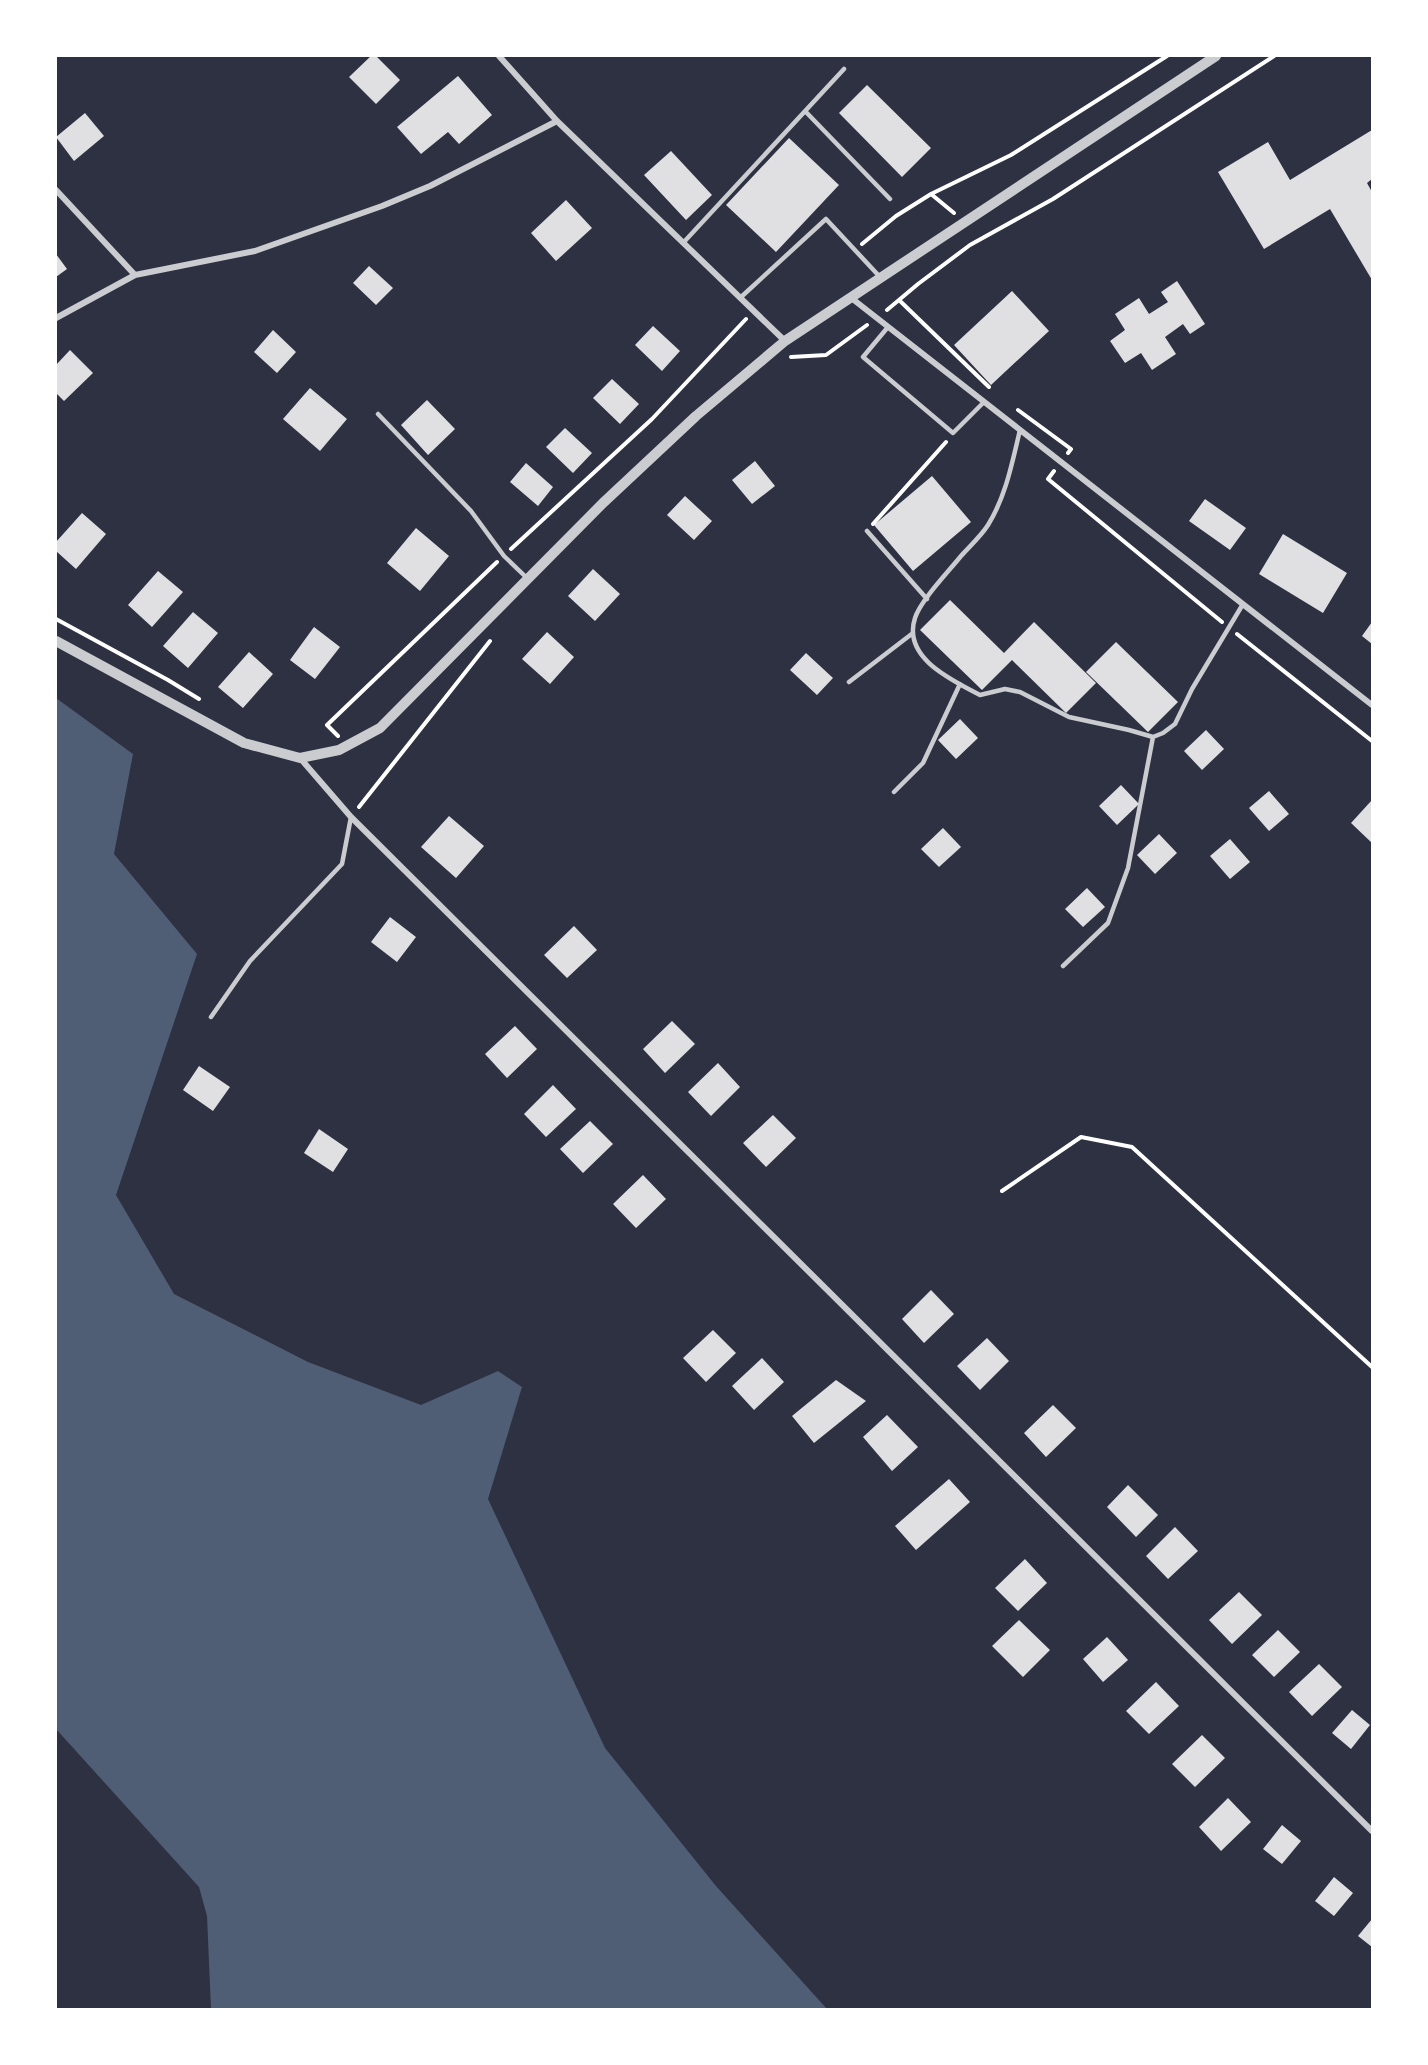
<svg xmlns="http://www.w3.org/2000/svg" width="1428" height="2065" viewBox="0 0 1428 2065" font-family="Arial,sans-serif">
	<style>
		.water { fill: #4f5d75 }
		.building { fill: #e0e0e3 }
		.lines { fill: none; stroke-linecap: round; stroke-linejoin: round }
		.path { stroke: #fff; stroke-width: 4 }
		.service { stroke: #caccd0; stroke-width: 4.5 }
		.minor { stroke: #caccd0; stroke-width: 6 }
		.tertiary { stroke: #caccd0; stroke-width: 10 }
	</style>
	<rect width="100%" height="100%" fill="#2d3142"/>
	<path class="water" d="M56,698L133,754L114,854L197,954L116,1195L174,1294L308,1362L421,1405L498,1371L522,1387L488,1499L605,1748L716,1886L827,2009H211L207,1916L199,1887L56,1729Z"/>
	<path class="building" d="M371,56H376L400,80L376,104L349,77Z
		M458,76L492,115L459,144L448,132L421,154L397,127Z
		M867,85L931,148L902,177L839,113Z
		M85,113L104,136L74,161L56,137Z
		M1372,130V179L1367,183L1372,192V280L1330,209L1264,249L1218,172L1268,142L1290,180Z
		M789,138L839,185L776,252L726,205Z
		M671,151L712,195L686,220L644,175Z
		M566,200L592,228L556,261L531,233Z
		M56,254L67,269L56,277Z
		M369,266L393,288L376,305L353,283Z
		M1177,281L1205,324L1190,334L1183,324L1165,337L1176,354L1152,370L1141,353L1125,363L1110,341L1125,330L1115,314L1139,298L1149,314L1168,302L1161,292Z
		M1012,291L1049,331L991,385L954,345Z
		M653,326L680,351L662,371L635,345Z
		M273,330L296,352L277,373L254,352Z
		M70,350L93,373L64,401L56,393V365Z
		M612,379L639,404L620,424L593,398Z
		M310,388L347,419L320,451L283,419Z
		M427,400L455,429L428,455L401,425Z
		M565,428L592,453L573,473L546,447Z
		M755,461L775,486L752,504L732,480Z
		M526,463L553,487L538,506L510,482Z
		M932,476L971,522L913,571L874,525Z
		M685,496L712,521L694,540L667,515Z
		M1205,499L1246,528L1230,550L1189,521Z
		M82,513L106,534L76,569L56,551V542Z
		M416,528L449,556L420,591L387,563Z
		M1283,534L1347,573L1323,613L1259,574Z
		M593,569L620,594L595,621L568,596Z
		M158,571L183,592L152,627L128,605Z
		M950,600L1004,653L1034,622L1096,683L1066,713L1012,660L982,690L920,630Z
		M193,612L218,633L188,668L163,646Z
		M1372,622V644L1362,636Z
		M314,627L340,647L315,679L290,660Z
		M547,632L574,657L550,684L522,659Z
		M1116,642L1178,702L1148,732L1086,672Z
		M249,652L273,674L243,708L218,687Z
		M806,653L833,678L817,695L790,670Z
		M960,719L978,738L956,759L938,740Z
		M1206,730L1224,749L1202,770L1184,751Z
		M1121,785L1139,804L1117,825L1099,806Z
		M1269,791L1289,814L1269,831L1249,808Z
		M1372,800V843L1351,823Z
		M449,816L484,846L456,878L421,847Z
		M943,828L961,847L939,867L921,849Z
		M1159,834L1177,853L1155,874L1137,855Z
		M1230,839L1250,862L1230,879L1210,856Z
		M1087,888L1105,907L1083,927L1065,909Z
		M390,917L416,937L397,962L371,942Z
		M574,926L597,950L567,978L544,955Z
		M672,1021L695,1044L665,1073L643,1049Z
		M515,1026L537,1049L507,1078L485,1054Z
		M718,1063L740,1087L711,1116L688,1092Z
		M199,1066L230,1087L213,1111L183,1090Z
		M553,1085L576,1109L546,1137L524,1114Z
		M773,1115L796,1138L766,1167L743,1143Z
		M590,1121L613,1144L583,1173L560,1149Z
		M319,1129L348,1149L333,1172L304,1153Z
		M643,1175L666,1199L636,1228L613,1204Z
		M931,1290L954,1314L924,1343L902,1319Z
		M713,1330L736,1353L706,1382L683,1358Z
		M987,1338L1009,1361L980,1390L957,1366Z
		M762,1358L784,1382L754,1410L732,1386Z
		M836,1380L866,1401L814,1443L792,1416Z
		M1053,1405L1076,1428L1046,1457L1024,1433Z
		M887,1415L918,1447L892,1471L863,1437Z
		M949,1479L970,1502L916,1550L895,1526Z
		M1128,1485L1158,1515L1136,1537L1107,1507Z
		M1175,1527L1198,1551L1168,1579L1146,1556Z
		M1025,1559L1047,1583L1018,1611L995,1588Z
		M1239,1592L1262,1615L1232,1644L1209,1620Z
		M1019,1620L1050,1650L1023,1677L992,1646Z
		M1278,1630L1300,1652L1274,1677L1252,1655Z
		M1107,1637L1128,1660L1103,1682L1083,1659Z
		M1319,1664L1342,1687L1312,1716L1289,1692Z
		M1156,1682L1179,1706L1149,1734L1126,1711Z
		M1352,1710L1370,1725L1351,1749L1332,1733Z
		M1202,1735L1225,1758L1195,1787L1172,1764Z
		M1228,1798L1251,1822L1221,1851L1199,1827Z
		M1282,1825L1301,1841L1282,1864L1263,1849Z
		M1334,1877L1353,1893L1334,1916L1315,1901Z
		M1372,1919V1947L1358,1936Z"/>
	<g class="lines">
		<path class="path" d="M931,194L954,213
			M862,244L896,216L931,194L1011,155L1167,56
			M899,300L989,387
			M887,310L918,284L970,245L1053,199L1274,56
			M791,357L826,355L867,325
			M1018,410L1071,449L1068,453
			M1054,471L1048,479L1222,622
			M873,524L946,442
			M511,549L652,419L746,319
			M56,619L168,680L199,699
			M1237,634L1372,741
			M338,736L327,725L497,562
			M359,807L490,641
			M1002,1191L1081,1137L1132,1147L1372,1367"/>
		<path class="service" d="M805,111L890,199
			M683,243L844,69
			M740,298L826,219L880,277
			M888,327L863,357L953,433L984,402
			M378,414L471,511L504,556L528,579
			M1020,430C1012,463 1006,496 988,525C981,536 970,546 961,556C949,571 920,601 915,618C902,658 952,680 980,695L1005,689L1020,692L1069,717L1129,730L1153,737L1163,733L1175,724L1192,689L1243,604
			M867,531L927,599
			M849,682L913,633
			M894,792L923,763L960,684
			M1063,966L1108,923L1128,868L1153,737
			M211,1017L250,961L342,864L351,817"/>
		<path class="minor" d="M499,56L557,121L785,341
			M56,190L135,275L255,251L382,206L430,186L557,121
			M850,297L1372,705
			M56,318L135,275
			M300,758L351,817L1372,1831"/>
		<path class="tertiary" d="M56,641L244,743L300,758L339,750L380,728L603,503L696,416L785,341L1216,56"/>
	</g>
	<rect width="1428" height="2065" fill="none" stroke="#ffffff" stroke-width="114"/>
</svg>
